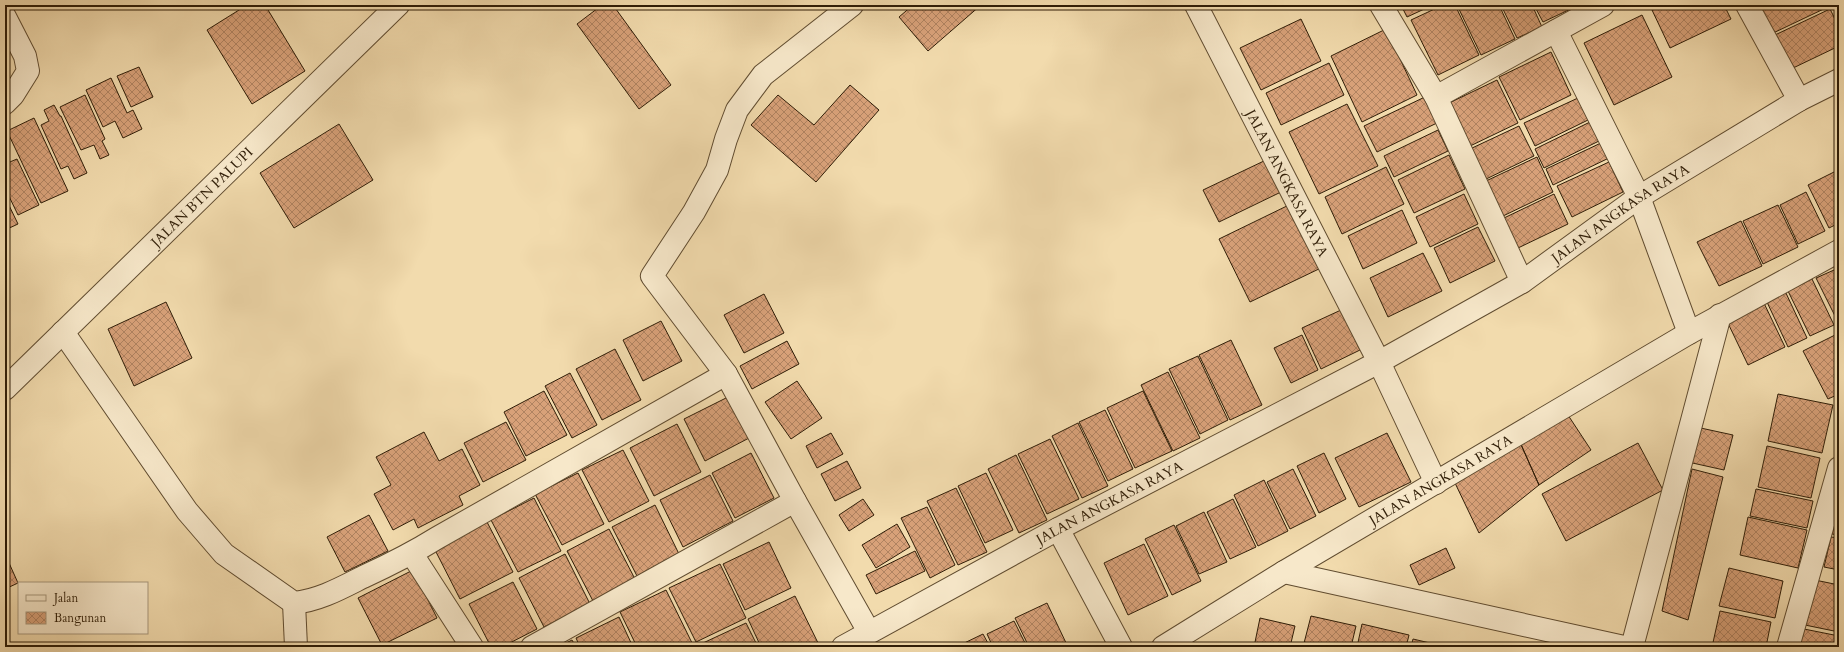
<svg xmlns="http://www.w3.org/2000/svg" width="1844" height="652" viewBox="0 0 1844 652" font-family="Cardo,serif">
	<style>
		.building { fill: url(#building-cross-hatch); stroke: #2f1d07 }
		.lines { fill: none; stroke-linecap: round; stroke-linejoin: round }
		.street-casing { stroke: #604c30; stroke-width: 24 }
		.street { stroke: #f7e8ca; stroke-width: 22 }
		.labels { text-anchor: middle; stroke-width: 3; stroke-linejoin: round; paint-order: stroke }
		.street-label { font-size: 14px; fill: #2f1d07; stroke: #f7e8ca }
	</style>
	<defs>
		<pattern id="building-cross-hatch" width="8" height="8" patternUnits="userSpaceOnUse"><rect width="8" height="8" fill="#d8a179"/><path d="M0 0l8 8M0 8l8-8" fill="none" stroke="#b08361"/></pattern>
	</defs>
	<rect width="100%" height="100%" fill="#f2dbad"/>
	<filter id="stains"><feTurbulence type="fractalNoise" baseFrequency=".005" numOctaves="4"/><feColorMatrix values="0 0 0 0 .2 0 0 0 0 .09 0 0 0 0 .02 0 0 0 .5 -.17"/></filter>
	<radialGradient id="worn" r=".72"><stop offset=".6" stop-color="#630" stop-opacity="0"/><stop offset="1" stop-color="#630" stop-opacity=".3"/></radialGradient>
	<path class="building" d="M247,5H265L305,71L252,104L207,30Z
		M602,5H613L671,85L639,109L577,24Z
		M913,5H981L928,51L899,17Z
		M1401,5H1433L1407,17Z
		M1443,5H1455L1479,55L1438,75L1411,20Z
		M1457,5H1499L1515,39L1481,55Z
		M1501,5H1532L1542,27L1517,38Z
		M1534,5H1577V6L1543,22Z
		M1663,5H1724L1731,19L1670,48L1652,10Z
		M1768,5H1829L1830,6L1769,35L1757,10Z
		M1830,9L1839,27V46L1791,69L1775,35Z
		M1642,15L1672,77L1614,105L1584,43Z
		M1301,19L1321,61L1261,90L1240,48Z
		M1386,29L1417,95L1362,122L1331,56Z
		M1551,52L1571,95L1520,120L1499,77Z
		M1329,63L1344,95L1281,125L1266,93Z
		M139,67L153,97L131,107L117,76Z
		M111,78L127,113L133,110L142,129L123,138L115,121L103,127L86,90Z
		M1497,80L1518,123L1468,147L1447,104Z
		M850,85L879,110L816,182L751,125L778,95L814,125Z
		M85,95L105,139L102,141L109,155L100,159L94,145L81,150L60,107Z
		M1427,96L1439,122L1377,152L1364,126Z
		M1578,98L1588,120L1535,146L1524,123Z
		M1347,104L1378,166L1319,194L1289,132Z
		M54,105L60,116H61L87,173L74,179L68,166L61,169L41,125L49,121L44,110Z
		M34,118L68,191L41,203L7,131Z
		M1590,122L1599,141L1544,168L1535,149Z
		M339,124L373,180L294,228L260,173Z
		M1519,126L1534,156L1484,180L1470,149Z
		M1438,130L1448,151L1394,177L1384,156Z
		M1603,142L1611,157L1553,185L1546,169Z
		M1449,155L1465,189L1414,213L1398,180Z
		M1537,157L1553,192L1503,216L1486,181Z
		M17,159L39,205L18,215L5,188V164Z
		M1266,160L1281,192L1219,222L1203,190Z
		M1609,162L1623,192L1572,217L1557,186Z
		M1386,167L1404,204L1342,234L1325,197Z
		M1836,171L1839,177V223L1829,228L1808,185Z
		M1806,192L1825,231L1798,244L1780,205Z
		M1464,194L1478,224L1430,247L1416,217Z
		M1554,194L1568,224L1518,248L1504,218Z
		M5,197L18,224L5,230Z
		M1293,203L1323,267L1250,302L1219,239Z
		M1778,205L1798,247L1763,264L1743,221Z
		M1402,210L1417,243L1363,269L1348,236Z
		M1741,221L1762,266L1719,286L1697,242Z
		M1478,227L1495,261L1450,283L1434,248Z
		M1423,253L1442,291L1388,317L1370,278Z
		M1834,270L1839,281L1838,322L1816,278Z
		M1812,279L1834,325L1810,336L1788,291Z
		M1785,291L1807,338L1788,347L1766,300Z
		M764,294L784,333L744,353L724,315Z
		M1762,299L1785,347L1748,365L1725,317Z
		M166,302L192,358L134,386L108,329Z
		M1341,310L1360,350L1321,369L1302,328Z
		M661,321L682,361L643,381L623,340Z
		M1839,333V394L1828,399L1803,351Z
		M1302,335L1318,370L1291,383L1274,348Z
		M1231,340L1262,405L1230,420L1199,355Z
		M787,341L799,364L752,389L740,366Z
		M615,349L641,400L602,420L576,369Z
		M1198,356L1228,420L1200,434L1169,369Z
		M1168,372L1200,438L1173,451L1141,385Z
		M570,373L597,425L572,438L545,386Z
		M797,381L822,418L791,439L765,402Z
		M544,391L567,435L526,456L504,412Z
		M1143,391L1172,451L1135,468L1107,408Z
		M1778,394L1833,405L1822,453L1768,441Z
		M730,396L751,437L705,461L684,419Z
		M1564,409L1591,450L1539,485L1519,440Z
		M1105,410L1133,469L1108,481L1079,422Z
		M506,422L526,460L483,482L464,443Z
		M1078,423L1108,486L1082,498L1052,436Z
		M677,424L701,472L654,496L630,448Z
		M1696,427L1733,435L1724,470L1688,462Z
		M424,432L439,461L462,449L480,485L459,496L463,505L418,528L414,519L393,530L374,494L391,485L376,457Z
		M831,433L843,454L817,468L806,446Z
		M1387,433L1411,482L1359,507L1335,458Z
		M1050,439L1079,499L1047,514L1018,454Z
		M1519,440L1539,485L1479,533L1455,483Z
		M1638,443L1663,490L1566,541L1542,494Z
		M1767,446L1820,458L1811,498L1758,487Z
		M623,450L649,501L609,522L582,470Z
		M751,453L774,498L735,518L712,473Z
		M1324,453L1346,499L1319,513L1297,466Z
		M1016,455L1047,520L1019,533L988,469Z
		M847,461L861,488L835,501L821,474Z
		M1293,469L1316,516L1290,529L1267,482Z
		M1692,469L1723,477L1688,620L1662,611Z
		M578,473L604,524L562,545L535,494Z
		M986,473L1013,530L985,543L958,486Z
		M710,475L733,521L683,547L660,500Z
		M1264,480L1288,531L1258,546L1234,495Z
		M956,488L987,552L958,565L927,501Z
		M1756,489L1813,501L1807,528L1750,516Z
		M534,498L561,551L518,572L491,520Z
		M863,499L874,515L849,531L839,515Z
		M1233,499L1256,547L1230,559L1207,512Z
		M655,505L679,554L637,576L612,527Z
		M1838,505H1839V535L1832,534Z
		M927,507L955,565L930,578L901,518Z
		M1204,512L1227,562L1199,574L1176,526Z
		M369,515L388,551L345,572L327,537Z
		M1748,517L1807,530L1798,568L1740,555Z
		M487,522L513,572L460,599L434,548Z
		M897,524L910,547L876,568L862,545Z
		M1174,525L1201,581L1172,595L1145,539Z
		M609,529L635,579L593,601L567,551Z
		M1831,537L1839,538V570L1824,567Z
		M769,542L791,588L745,610L723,564Z
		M1144,544L1168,596L1128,615L1104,563Z
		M1446,548L1455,568L1419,585L1410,565Z
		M915,551L925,571L876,594L866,575Z
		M5,554L18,583L5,589Z
		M565,554L590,604L544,627L519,578Z
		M720,564L746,618L696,642L669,588Z
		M1729,568L1783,581L1775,618L1719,606Z
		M413,570L437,618L382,645L358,598Z
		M1810,579L1839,585V632L1800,624Z
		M513,582L537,629L502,647H491L469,604Z
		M666,590L694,647H637L620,612Z
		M795,596L820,647H761L748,619Z
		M1047,603L1068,647H1029L1015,618Z
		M1720,611L1771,622L1766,647H1712Z
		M1311,616L1356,626L1351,647H1303Z
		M619,617L633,647H580L576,638Z
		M1260,618L1295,626L1290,647H1254Z
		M1014,621L1027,647H993L987,634Z
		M746,623L758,647H705L703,643Z
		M1362,624L1409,635L1406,647H1357Z
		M1799,628L1839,636V647H1795Z
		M983,634L990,647H956Z
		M1413,639L1447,647H1411Z
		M572,640L576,647H558Z"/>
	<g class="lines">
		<defs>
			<g id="street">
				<path d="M852,5L763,75L737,110L726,139L717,170L694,212L652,276L726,374L795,501L869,632"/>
				<path id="s1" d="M1196,5L1379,362L1436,483"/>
				<path d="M1381,5L1436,97L1522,282"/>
				<path d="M1747,5L1799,100"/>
				<path d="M5,17L25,56L28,71L13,95L5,103"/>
				<path d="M1556,31L1639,197L1689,333"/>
				<path d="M1436,97L1603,5"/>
				<path d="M63,332L187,511L224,554L294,603C320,600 341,588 363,577C389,565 413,553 437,538L726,374"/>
				<path id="s2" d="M5,389L398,5"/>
				<path d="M1058,529L1121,647"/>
				<path d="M412,554L472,647"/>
				<path d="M1284,572L1624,647"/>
				<path d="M294,603L296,647"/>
				<path d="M532,647L795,501"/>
				<path id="s3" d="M843,647L1058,529L1379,362L1522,282L1639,197L1799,100L1839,80"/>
				<path id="s4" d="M1163,647L1284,572L1689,333L1839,251"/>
				<path d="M1632,647L1720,315"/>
				<path d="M1788,647L1839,468"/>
			</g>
		</defs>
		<use href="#street" class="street-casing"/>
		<use href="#street" class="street"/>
	</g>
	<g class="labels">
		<g class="street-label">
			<text dy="5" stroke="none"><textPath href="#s1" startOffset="200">JALAN ANGKASA RAYA</textPath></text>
			<text dy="5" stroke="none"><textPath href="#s2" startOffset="275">JALAN BTN PALUPI</textPath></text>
			<text dy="5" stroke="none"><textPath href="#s3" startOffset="891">JALAN ANGKASA RAYA</textPath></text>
			<text dy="5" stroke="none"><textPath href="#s4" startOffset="324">JALAN ANGKASA RAYA</textPath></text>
			<text dy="5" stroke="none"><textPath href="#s3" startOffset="303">JALAN ANGKASA RAYA</textPath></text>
		</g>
	</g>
	<rect width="1844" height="652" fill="none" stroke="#f2dbad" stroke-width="20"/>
	<rect x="6" y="6" width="1832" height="640" fill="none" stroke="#2f1d07" stroke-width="2"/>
	<rect x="10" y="10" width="1824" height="632" fill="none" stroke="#2f1d07"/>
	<rect x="18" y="582" width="130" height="52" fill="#f7e8ca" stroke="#a7977c"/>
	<rect x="26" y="595" width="20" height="6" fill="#f7e8ca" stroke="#a7977c"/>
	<text x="54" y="602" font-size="12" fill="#2f1d07">Jalan</text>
	<rect x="26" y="612" width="20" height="12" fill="url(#building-cross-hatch)" stroke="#a7977c"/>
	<text x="54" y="622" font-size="12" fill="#2f1d07">Bangunan</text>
	<rect width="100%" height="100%" filter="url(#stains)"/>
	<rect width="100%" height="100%" fill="url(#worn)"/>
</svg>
